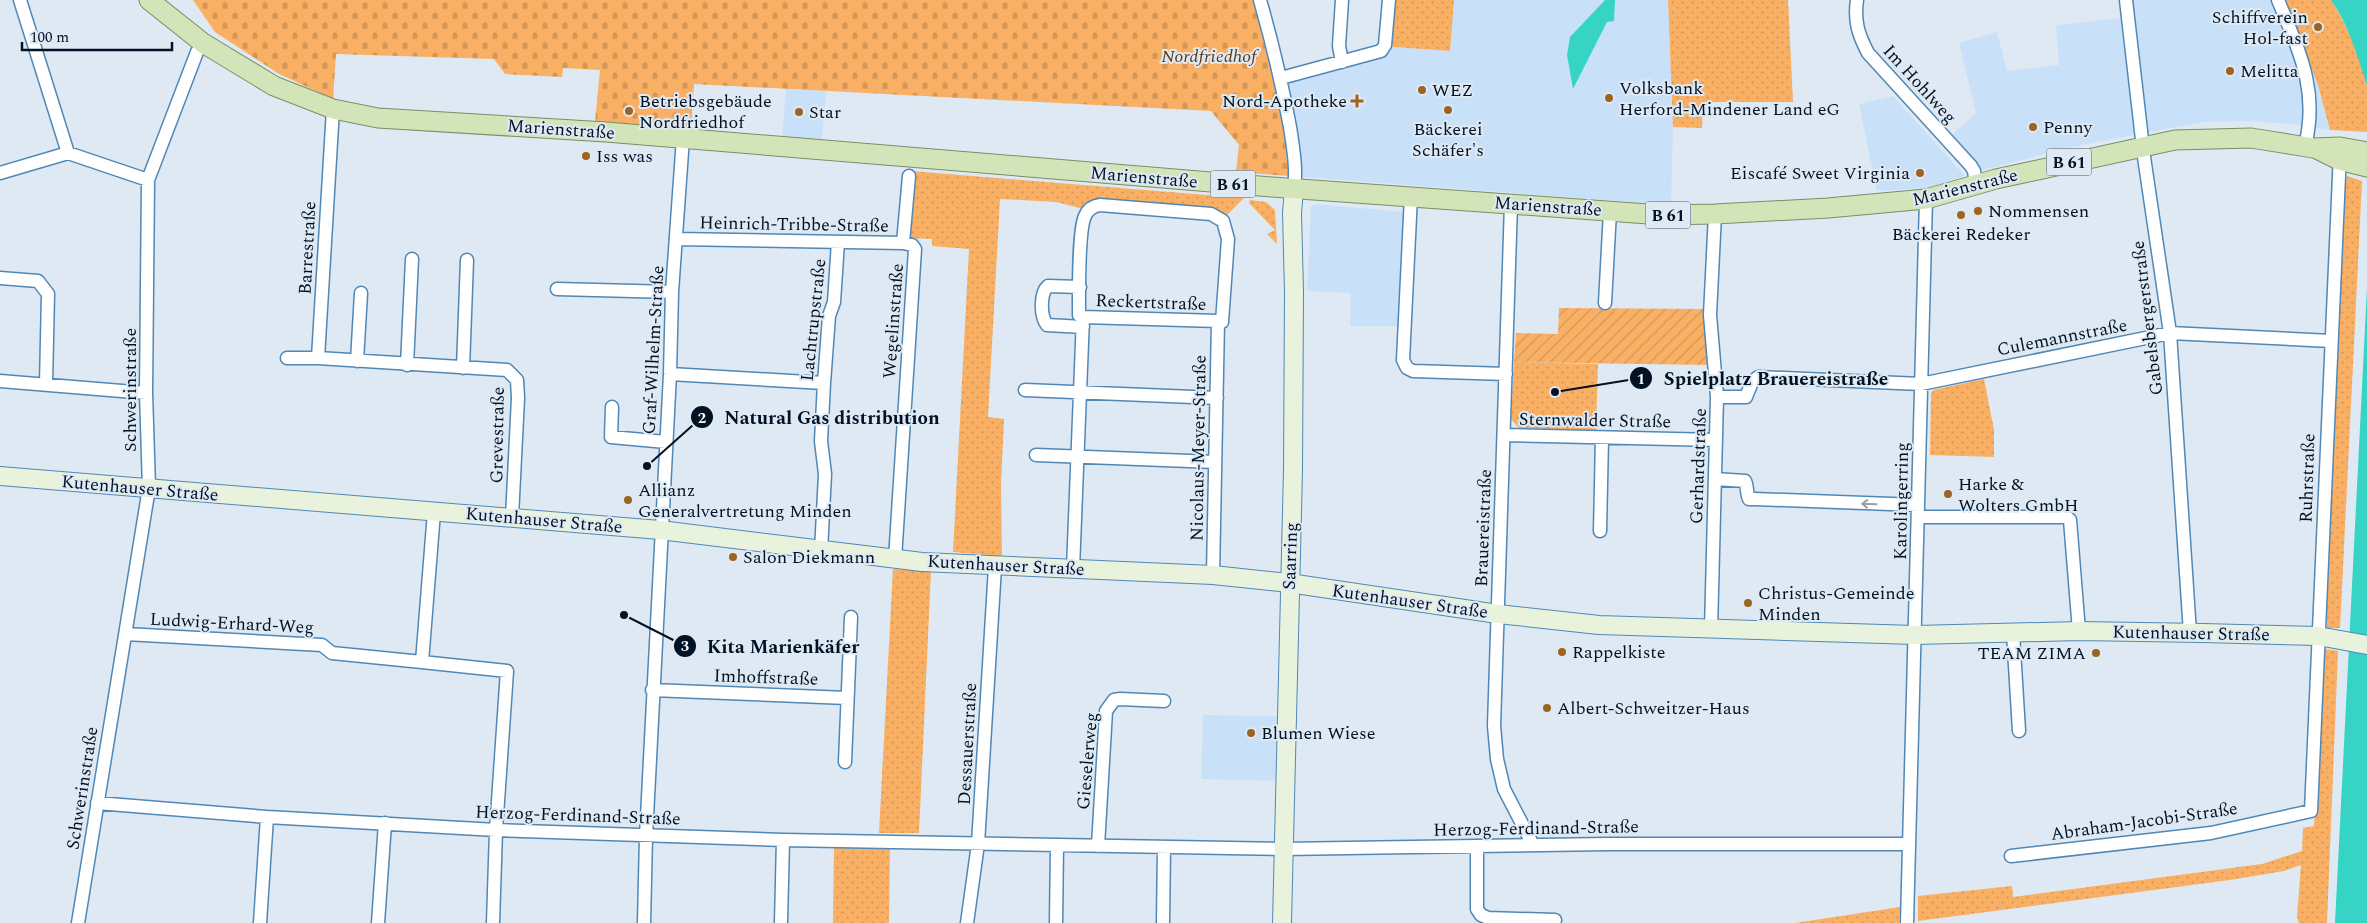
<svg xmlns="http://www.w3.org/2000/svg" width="2367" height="923" viewBox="0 0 2367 923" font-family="Spectral,serif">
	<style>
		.built { fill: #c8e1f8 }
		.grass { fill: url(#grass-dots) }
		.cemetery { fill: url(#cemetery-stones) }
		.garden { fill: url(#garden-furrows) }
		.water { fill: #36d4c5 }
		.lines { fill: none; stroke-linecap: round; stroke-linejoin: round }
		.street-casing { stroke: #4f88b7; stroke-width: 15 }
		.secondary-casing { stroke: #4f88b7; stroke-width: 20 }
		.primary-casing { stroke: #778f66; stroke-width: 21 }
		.street { stroke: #fff; stroke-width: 12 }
		.secondary { stroke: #e9f2dc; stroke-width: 18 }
		.primary { stroke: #d4e4b9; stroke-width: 19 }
		.oneway { stroke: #99a0a7 }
		.poi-dot { fill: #9d6321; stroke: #dee9f4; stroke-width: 2 }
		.labels { text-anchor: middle; stroke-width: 4; stroke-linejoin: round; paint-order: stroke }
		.shield { fill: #dee9f4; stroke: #435262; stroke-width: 1 }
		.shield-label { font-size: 16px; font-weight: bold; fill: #001223 }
		.poi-label { font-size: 18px; fill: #001223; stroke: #dee9f4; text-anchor: start }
		.park-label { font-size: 18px; font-style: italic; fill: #5e390e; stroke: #dee9f4 }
		.street-label { font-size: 18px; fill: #001223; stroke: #dee9f4 }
		.leader { fill: none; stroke: #001223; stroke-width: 2 }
		.callout-dot { fill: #001223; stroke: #dee9f4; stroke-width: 2 }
		.mark-label { font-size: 15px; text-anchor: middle; font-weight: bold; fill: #fff }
		.callout-label { font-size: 19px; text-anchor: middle; font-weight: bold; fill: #001223; stroke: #dee9f4; stroke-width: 4; stroke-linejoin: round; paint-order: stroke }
	</style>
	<defs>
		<pattern id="grass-dots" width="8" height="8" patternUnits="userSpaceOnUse" patternTransform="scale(1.25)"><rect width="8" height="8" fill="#f9b064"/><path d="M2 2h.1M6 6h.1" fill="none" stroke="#d49656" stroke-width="1.8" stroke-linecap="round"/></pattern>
		<pattern id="cemetery-stones" width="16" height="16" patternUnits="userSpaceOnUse" patternTransform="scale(1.25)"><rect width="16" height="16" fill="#f9b064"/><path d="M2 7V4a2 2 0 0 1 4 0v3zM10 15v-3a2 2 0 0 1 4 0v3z" fill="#d49656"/></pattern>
		<pattern id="garden-furrows" width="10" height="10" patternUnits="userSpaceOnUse" patternTransform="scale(1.25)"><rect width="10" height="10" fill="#f9b064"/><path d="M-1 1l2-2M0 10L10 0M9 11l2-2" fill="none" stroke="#d49656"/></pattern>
	</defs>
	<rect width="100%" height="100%" fill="#dee9f4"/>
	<path class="built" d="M1454,0H1668L1673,127L1671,205L1303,177L1286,72L1381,46L1449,51Z
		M2119,0H2284L2318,85L2330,130L2290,124L2248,121L2203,122L2071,147L1979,171L1950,137L1976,113L1959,43L1997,32L2007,71L2059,65L2056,25L2121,18Z
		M786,89L826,91L822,140L782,137Z
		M1893,96L1965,176L1928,188L1877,191L1859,104Z
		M1315,204L1404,212L1400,326H1350L1351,293L1307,291L1311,207Z
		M1203,715L1281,716L1279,781L1201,779Z"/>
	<path class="grass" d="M1383,0H1454L1450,51L1381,46Z
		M1668,0H1788L1793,102H1703L1702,128L1673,127Z
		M2284,0H2331C2344,19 2363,62 2367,86C2367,100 2367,117 2367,132L2330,130L2318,85Z
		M911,171L1244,198L1224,218L1084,209L1056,202L1000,199L988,417L1004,419L1001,485L1002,556L953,552L969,249L932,246V239L906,238Z
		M2347,176L2362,181L2340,628H2327V566L2343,203Z
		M1250,200L1266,202L1275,210L1277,244L1267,234L1275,230L1249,203Z
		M1514,362L1598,364L1596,430L1519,428L1511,419Z
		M1984,379L1994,430V457L1930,455L1931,394L1933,390Z
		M893,569L931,571L919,833H879Z
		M2325,649L2338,651L2327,923H2299L2297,917L2301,865L2284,871L2230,880L1918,921V896L2012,886L2013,897L2262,864L2302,851L2303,828L2314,826Z
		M834,847H890L889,923H833Z
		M1900,907L1899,923H1795Z"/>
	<path class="cemetery" d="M193,0H1253L1280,104L1289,176L1236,172L1239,145L1211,111L694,84L691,129L595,122L600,70L563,68L562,77L505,74L494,59L336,54L333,99L279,74L215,32Z"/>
	<path class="garden" d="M1559,308L1707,309L1712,365L1514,362L1516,333L1558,334Z"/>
	<path class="water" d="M1605,0H1615L1614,21L1607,22L1573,89L1567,55L1570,37Z
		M2331,0H2367V85C2357,56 2349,25 2331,0Z
		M2367,288V923H2335Z"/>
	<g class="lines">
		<defs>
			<path id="street" d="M20,0L68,153L148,180
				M1260,0C1272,42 1282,84 1290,127C1293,147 1297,169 1294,189
				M1857,0C1854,21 1858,34 1868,53L1971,166L1974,171L1976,184
				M2126,0L2144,157L2170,333L2190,633
				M2278,0C2299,51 2319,90 2305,146
				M1342,62L1339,46L1342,0
				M1281,78L1381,51L1385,45L1389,0
				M0,173L68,153
				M1411,196L1403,360L1407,368L1413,371L1506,374
				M1511,204L1494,726L1497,759L1504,789L1533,845
				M677,239L903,243L909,176
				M0,278L38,281L48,294L46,384
				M1080,287L1048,286C1040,293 1040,316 1047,325L1083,327
				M557,289L672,292
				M1605,303L1610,211
				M1083,317L1079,315C1079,294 1078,231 1085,216C1088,209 1093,206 1100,205L1211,214L1223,221L1228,239L1222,322L1218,321
				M1083,317L1218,321
				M287,358H318L333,109
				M318,358L507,370L517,380L518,398L512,517
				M357,361L361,293
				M407,365L412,259
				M463,368L467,260
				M670,374L824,383
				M0,381L146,393
				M1025,390L1217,398
				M1717,397H1746L1752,382L1758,377L1921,384L2170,333L2331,341
				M612,407L611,437L666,442
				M1504,435L1716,440
				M1036,455L1215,462
				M1715,479L1745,481C1748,487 1746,493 1749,499H1755L1918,505
				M434,512L422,662L507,671L496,830L493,923
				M1918,517H2067L2070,520L2079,631
				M1600,531L1602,438
				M821,551L825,474L821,441L824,383L829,316L834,302L838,242
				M895,559L915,249L912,245L903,243
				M1073,569L1083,317
				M1213,575L1218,321
				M1711,630L1717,397L1710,315L1715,214
				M2013,633L2019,731
				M126,634L322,645L332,653L422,662
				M652,690L847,698
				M845,762L851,617
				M97,803L267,817L496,830L783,840L1283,849L1608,844H1909
				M1098,846L1106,711L1114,700L1120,699L1164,701
				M1477,846V909L1481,915L1488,918L1555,920
				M2011,856L2211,833L2311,811L2340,153
				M78,923L149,488L146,393L148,180L197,52L203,43
				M260,923L267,817
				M378,923L385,823
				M644,923L646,836L670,374L672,292L683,138
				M781,923L783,840
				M967,923L978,844L995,567
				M1056,923L1057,845
				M1163,923L1164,847
				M1907,923L1926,199"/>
			<path id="secondary" d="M0,476L660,530L922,562L1213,575L1289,583L1498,614L1599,625L1915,635L2079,631L2203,633L2318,636L2367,645
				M1282,923L1293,470L1294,292L1292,213L1294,189"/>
			<path id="primary" d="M149,0L203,43L274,86L333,109L378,118L606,132L1272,187L1662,215L1715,214L1828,208L1926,199L1996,179L2175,140L2251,138L2313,148L2340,147L2367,152
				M2317,149L2339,160L2367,167"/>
		</defs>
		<use href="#street" class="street-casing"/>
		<use href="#secondary" class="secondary-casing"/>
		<use href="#primary" class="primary-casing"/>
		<use href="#street" class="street"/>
		<use href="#secondary" class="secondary"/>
		<use href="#primary" class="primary"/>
	</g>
	<defs><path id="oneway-shaft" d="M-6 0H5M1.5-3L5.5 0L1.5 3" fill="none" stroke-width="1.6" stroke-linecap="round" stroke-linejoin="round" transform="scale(1.25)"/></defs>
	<use class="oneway" href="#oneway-shaft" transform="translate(1869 504) rotate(-178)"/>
	<g class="poi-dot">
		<circle cx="2318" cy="27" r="5"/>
		<circle cx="2230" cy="71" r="5"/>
		<circle cx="1422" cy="90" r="5"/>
		<circle cx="1609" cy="98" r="5"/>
		<path d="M1354.5 93.5h5v5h5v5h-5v5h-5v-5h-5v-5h5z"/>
		<circle cx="1448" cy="110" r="5"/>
		<circle cx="629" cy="111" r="5"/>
		<circle cx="799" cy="112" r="5"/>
		<circle cx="2033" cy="127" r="5"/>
		<circle cx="586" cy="156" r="5"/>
		<circle cx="1920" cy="173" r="5"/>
		<circle cx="1978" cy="211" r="5"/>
		<circle cx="1961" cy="215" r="5"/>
		<circle cx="1948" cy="494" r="5"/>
		<circle cx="628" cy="500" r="5"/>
		<circle cx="733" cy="557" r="5"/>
		<circle cx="1748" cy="603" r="5"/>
		<circle cx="1562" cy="652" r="5"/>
		<circle cx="2096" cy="653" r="5"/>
		<circle cx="1547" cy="708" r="5"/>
		<circle cx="1251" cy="733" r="5"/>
	</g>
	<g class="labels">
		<g class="shield">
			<rect x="2046.5" y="148.5" width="45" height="27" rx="4"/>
			<rect x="1210.5" y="170.5" width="45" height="27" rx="4"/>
			<rect x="1645.5" y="201.5" width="45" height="27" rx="4"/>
		</g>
		<g class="shield-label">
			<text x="2069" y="168">B 61</text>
			<text x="1233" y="190">B 61</text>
			<text x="1668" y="221">B 61</text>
		</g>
		<g class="poi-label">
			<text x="2308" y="23" text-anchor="end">Schiffverein<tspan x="2308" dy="21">Hol-fast</tspan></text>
			<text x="2240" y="77">Melitta</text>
			<text x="1619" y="94">Volksbank<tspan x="1619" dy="21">Herford-Mindener Land eG</tspan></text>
			<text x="1432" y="96">WEZ</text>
			<text x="639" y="107">Betriebsgebäude<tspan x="639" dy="21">Nordfriedhof</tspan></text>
			<text x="1347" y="107" text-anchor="end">Nord-Apotheke</text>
			<text x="809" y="118">Star</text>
			<text x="2043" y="133">Penny</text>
			<text x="1448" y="135" text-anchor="middle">Bäckerei<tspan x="1448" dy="21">Schäfer's</tspan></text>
			<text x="596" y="162">Iss was</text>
			<text x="1910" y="179" text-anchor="end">Eiscafé Sweet Virginia</text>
			<text x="1988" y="217">Nommensen</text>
			<text x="1961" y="240" text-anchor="middle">Bäckerei Redeker</text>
			<text x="1958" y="490">Harke &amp;<tspan x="1958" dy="21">Wolters GmbH</tspan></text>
			<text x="638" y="496">Allianz<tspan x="638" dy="21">Generalvertretung Minden</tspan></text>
			<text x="743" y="563">Salon Diekmann</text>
			<text x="1758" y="599">Christus-Gemeinde<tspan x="1758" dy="21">Minden</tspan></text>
			<text x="1572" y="658">Rappelkiste</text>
			<text x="2086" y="659" text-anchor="end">TEAM ZIMA</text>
			<text x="1557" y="714">Albert-Schweitzer-Haus</text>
			<text x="1261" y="739">Blumen Wiese</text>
		</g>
		<g class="park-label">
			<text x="1209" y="62">Nordfriedhof</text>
		</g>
		<g class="street-label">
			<text transform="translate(1920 84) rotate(48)" y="6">Im Hohlweg</text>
			<text transform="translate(561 129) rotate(4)" y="6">Marienstraße</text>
			<text transform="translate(1144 177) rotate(5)" y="6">Marienstraße</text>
			<text transform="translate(1965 187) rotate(-14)" y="6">Marienstraße</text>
			<text transform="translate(1548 206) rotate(4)" y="6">Marienstraße</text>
			<text transform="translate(794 224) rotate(1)" y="6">Heinrich-Tribbe-Straße</text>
			<text transform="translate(307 248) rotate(-87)" y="6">Barrestraße</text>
			<text transform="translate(1151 302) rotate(2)" y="6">Reckertstraße</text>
			<text transform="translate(2147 318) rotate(-97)" y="6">Gabelsbergerstraße</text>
			<text transform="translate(813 320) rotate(-84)" y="6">Lachtrupstraße</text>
			<text transform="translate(893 321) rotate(-86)" y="6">Wegelinstraße</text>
			<text transform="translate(2062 337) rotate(-11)" y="6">Culemannstraße</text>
			<text transform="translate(653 350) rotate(-87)" y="6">Graf-Wilhelm-Straße</text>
			<text transform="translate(130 390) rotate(-90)" y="6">Schwerinstraße</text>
			<text transform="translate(1595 420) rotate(1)" y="6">Sternwalder Straße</text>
			<text transform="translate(497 435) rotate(-89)" y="6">Grevestraße</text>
			<text transform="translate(1198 448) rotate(-89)" y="6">Nicolaus-Meyer-Straße</text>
			<text transform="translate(1698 466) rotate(-88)" y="6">Gerhardstraße</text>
			<text transform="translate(2307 478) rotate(-88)" y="6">Ruhrstraße</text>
			<text transform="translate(140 488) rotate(5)" y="6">Kutenhauser Straße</text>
			<text transform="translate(1901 501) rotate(-89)" y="6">Karolingerring</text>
			<text transform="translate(544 520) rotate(5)" y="6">Kutenhauser Straße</text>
			<text transform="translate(1483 528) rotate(-88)" y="6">Brauereistraße</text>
			<text transform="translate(1290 556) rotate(-88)" y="6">Saarring</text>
			<text transform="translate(1006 565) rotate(3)" y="6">Kutenhauser Straße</text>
			<text transform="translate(1410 601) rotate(8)" y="6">Kutenhauser Straße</text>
			<text transform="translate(232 623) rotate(3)" y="6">Ludwig-Erhard-Weg</text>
			<text transform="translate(2191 633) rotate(1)" y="6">Kutenhauser Straße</text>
			<text transform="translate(766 677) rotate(2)" y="6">Imhoffstraße</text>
			<text transform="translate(967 744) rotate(-87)" y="6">Dessauerstraße</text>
			<text transform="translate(1087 761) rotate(-85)" y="6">Gieselerweg</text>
			<text transform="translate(82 788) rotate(-81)" y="6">Schwerinstraße</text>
			<text transform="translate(578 815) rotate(2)" y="6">Herzog-Ferdinand-Straße</text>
			<text transform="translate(2144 821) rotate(-8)" y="6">Abraham-Jacobi-Straße</text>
			<text transform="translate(1536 828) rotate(-1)" y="6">Herzog-Ferdinand-Straße</text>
		</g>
	</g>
	<path class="leader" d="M1555 392L1641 378M647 466L702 417M624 615L685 646"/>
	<g class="callout-dot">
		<circle cx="1555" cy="392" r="5"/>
		<circle cx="647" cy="466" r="5"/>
		<circle cx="624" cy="615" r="5"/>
		<circle cx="1641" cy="378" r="12"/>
		<circle cx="702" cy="417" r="12"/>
		<circle cx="685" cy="646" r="12"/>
	</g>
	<g class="mark-label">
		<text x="1641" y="384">1</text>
		<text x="702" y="423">2</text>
		<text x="685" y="651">3</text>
	</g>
	<g class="callout-label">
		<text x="1776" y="385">Spielplatz Brauereistraße</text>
		<text x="832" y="424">Natural Gas distribution</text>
		<text x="783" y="653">Kita Marienkäfer</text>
	</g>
	<path d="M22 42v8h150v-8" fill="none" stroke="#001223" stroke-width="2.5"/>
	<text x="30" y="42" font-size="15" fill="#001223" stroke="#dee9f4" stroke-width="4" paint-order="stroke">100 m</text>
</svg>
